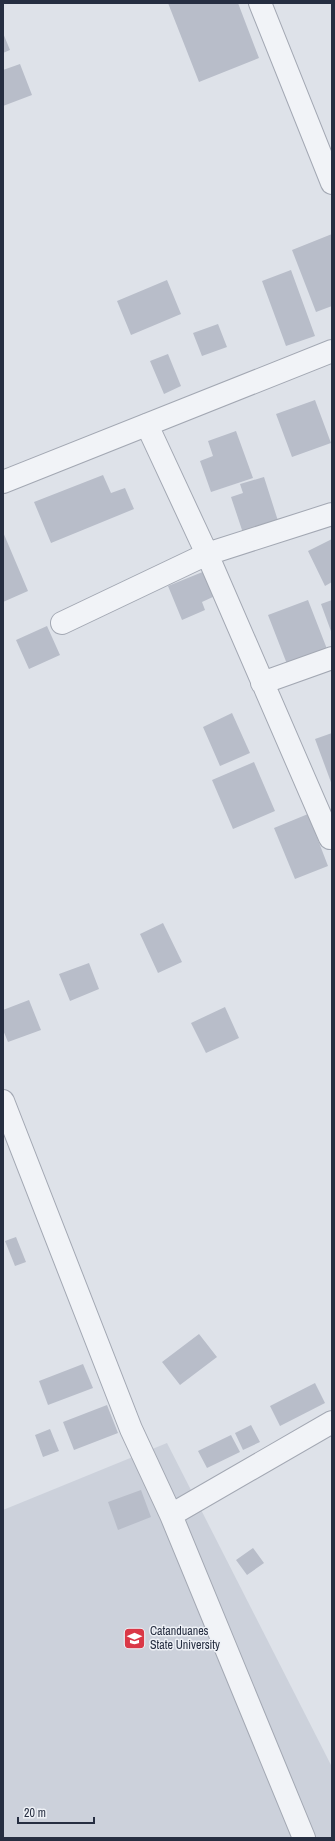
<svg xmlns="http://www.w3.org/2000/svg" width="335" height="1841" viewBox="0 0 335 1841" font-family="'Archivo Narrow',sans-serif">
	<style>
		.built { fill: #ccd1db }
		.building { fill: #b8bdc9 }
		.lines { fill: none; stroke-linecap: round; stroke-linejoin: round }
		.minor-casing { stroke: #a3a8b3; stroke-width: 24 }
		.tertiary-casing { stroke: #a3a8b3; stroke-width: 24 }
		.minor { stroke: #f1f3f7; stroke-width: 22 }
		.tertiary { stroke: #f1f3f7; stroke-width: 22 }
		.labels { text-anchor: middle; stroke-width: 3; stroke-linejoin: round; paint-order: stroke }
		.poi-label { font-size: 12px; fill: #262e41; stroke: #eef1f6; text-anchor: start }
	</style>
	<rect width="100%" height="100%" fill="#dee2e9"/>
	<path class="built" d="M167,1443L332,1767V1838H3V1510Z"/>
	<path class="building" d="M168,3H238L259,58L199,82Z
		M3,33L10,50L3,53Z
		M20,64L32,95L3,106V70Z
		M332,234V306L316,312L292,250Z
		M291,270L315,336L286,346L262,281Z
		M167,280L181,314L131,335L117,301Z
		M218,324L227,347L202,356L193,333Z
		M168,354L181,386L164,394L150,361Z
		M315,400L331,443L292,457L276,414Z
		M236,431L253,478L211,492L200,461L213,456L208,441Z
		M103,475L111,493L125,488L134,509L51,543L34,502Z
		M264,477L279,524L244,536L231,497L243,493L240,484Z
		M3,532L28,591L3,602Z
		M332,539V582L325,586L308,551Z
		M205,571L215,596L202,602L205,610L182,620L168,586Z
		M308,600L327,649L287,664L268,615Z
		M332,600V634L321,604Z
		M47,626L60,655L29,669L16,640Z
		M232,713L250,753L220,766L203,727Z
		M332,733V785L315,739Z
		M254,762L275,811L233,829L212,780Z
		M308,814L328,866L295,879L274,828Z
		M163,923L182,962L158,973L140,934Z
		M89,963L99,989L70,1001L59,974Z
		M29,1000L41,1030L8,1042L3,1030V1010Z
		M225,1007L239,1038L206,1053L191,1023Z
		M16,1237L26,1262L15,1266L5,1241Z
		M199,1334L217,1357L180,1385L162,1362Z
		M83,1364L93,1388L48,1405L39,1381Z
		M315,1383L325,1403L280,1426L270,1406Z
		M107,1405L118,1433L74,1450L63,1422Z
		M251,1425L260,1442L243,1450L235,1433Z
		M50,1429L59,1451L43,1457L35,1435Z
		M231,1435L240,1452L207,1468L198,1451Z
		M141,1490L151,1517L118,1530L108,1502Z
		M253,1548L264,1563L247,1575L236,1560Z"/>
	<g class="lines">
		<defs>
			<path id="minor" d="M260,3L332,183
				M147,425L207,554L330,838
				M62,623L207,554L332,514
				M262,683L332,658
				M3,1101L131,1429L171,1515L304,1838
				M171,1515L332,1422"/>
			<path id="tertiary" d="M3,482L332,351"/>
		</defs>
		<use href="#minor" class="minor-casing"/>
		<use href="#tertiary" class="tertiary-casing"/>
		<use href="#minor" class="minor"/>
		<use href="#tertiary" class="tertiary"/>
	</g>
	<defs>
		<symbol id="university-square" viewBox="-11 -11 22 22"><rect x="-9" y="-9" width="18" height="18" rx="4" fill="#da3847" stroke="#eef1f6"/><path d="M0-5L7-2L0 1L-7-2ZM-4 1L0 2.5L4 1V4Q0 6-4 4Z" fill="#fff"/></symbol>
	</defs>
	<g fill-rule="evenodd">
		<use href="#university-square" x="122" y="1626" width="25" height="25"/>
	</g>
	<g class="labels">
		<g class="poi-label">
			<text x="150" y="1635">Catanduanes<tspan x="150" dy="14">State University</tspan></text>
		</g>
	</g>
	<rect width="335" height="1841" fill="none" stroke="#262e41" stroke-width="8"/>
	<path d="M18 1817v6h76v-6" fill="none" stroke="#262e41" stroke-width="2"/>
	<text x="24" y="1817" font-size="12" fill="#262e41" stroke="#eef1f6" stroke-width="3" paint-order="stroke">20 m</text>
</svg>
